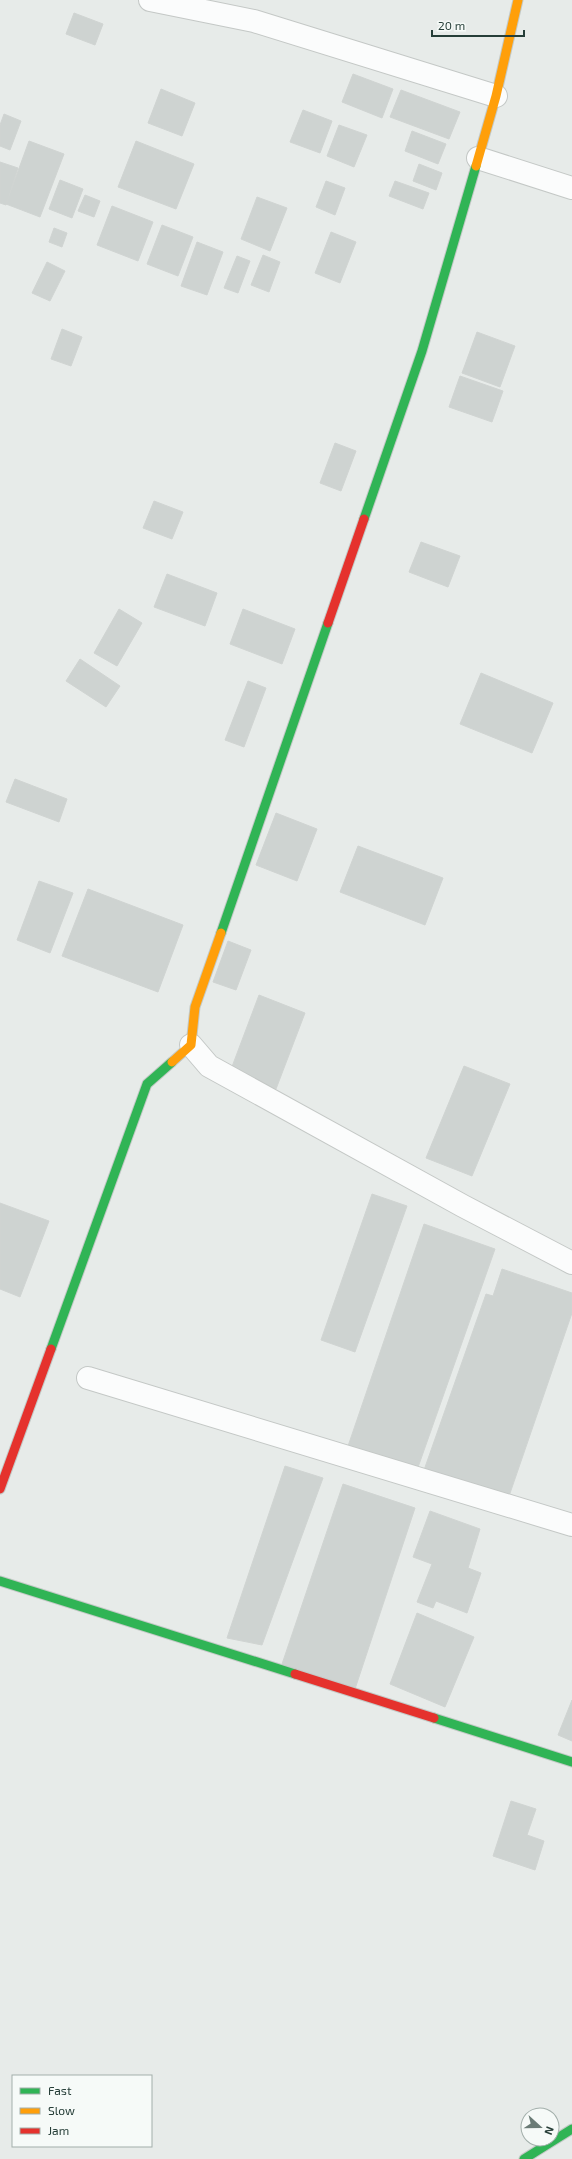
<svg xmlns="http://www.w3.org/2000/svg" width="572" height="2159" viewBox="0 0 572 2159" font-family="'Exo 2',sans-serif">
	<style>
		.building { fill: #ced3d1; stroke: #d0d4d2 }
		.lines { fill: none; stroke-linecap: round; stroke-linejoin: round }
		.street-casing { stroke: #c4c8c6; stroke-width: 24 }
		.fast-casing { stroke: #c3c9c6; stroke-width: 11 }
		.slow-casing { stroke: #c3c9c6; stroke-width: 11 }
		.jam-casing { stroke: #c3c9c6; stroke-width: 11 }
		.street { stroke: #fbfcfc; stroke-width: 22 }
		.fast { stroke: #30b455; stroke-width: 9 }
		.slow { stroke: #ff9f0a; stroke-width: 9 }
		.jam { stroke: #e5322d; stroke-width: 9 }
	</style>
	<rect width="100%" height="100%" fill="#e7ebe9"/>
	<path class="building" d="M74,13L103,24L95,45L66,34Z
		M353,74L393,89L382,118L342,102Z
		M161,89L195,103L182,136L148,123Z
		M401,90L460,112L449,139L390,117Z
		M303,110L332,121L320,153L290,142Z
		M4,114L21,121L10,150L0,146V125Z
		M339,125L367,135L354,167L327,156Z
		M412,131L446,144L438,164L405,151Z
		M29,141L64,154L40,217L6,204Z
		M136,141L194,164L176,209L118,187Z
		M0,162L18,168L6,205L0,203Z
		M419,164L442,173L436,190L413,181Z
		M60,180L83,189L72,218L49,209Z
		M326,181L345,188L335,215L316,207Z
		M395,181L429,193L423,209L389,196Z
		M85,195L100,201L94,217L78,211Z
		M257,197L287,208L270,251L241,239Z
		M112,206L153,222L138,261L97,245Z
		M162,225L193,237L178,276L147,264Z
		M54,228L67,233L62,247L49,242Z
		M331,232L356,242L340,283L315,273Z
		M197,242L223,252L207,295L181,286Z
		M263,255L280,262L269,292L251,285Z
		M237,256L250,261L238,293L224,288Z
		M47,262L65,271L50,301L32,293Z
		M62,329L82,337L71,366L51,359Z
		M477,332L515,346L500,387L462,373Z
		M460,376L503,391L492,422L449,407Z
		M335,443L356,451L341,491L320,483Z
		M154,501L183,512L172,539L143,528Z
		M421,542L460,556L448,587L409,572Z
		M167,574L217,593L205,626L154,607Z
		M119,609L142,623L117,666L94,653Z
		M243,609L295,629L282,664L230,644Z
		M80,659L120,686L106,707L66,681Z
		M481,673L553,703L532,753L460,724Z
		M248,681L266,688L244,747L225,740Z
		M15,779L67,799L59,822L6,802Z
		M276,813L317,829L297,881L256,865Z
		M358,846L443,878L425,925L340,892Z
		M39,881L73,893L50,953L17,940Z
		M88,889L183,925L158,992L62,956Z
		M228,941L251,950L236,990L213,982Z
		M259,995L305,1013L276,1089L230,1072Z
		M464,1066L510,1084L472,1176L426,1158Z
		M372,1194L407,1206L355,1352L321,1340Z
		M0,1203L49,1221L20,1297L0,1289Z
		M424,1224L495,1249L416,1473L347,1449Z
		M502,1269L572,1293V1313L507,1502L423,1473L486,1294L493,1296Z
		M285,1466L323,1478L262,1645L227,1638Z
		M343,1484L415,1508L354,1692L281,1667Z
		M430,1511L480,1529L468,1568L481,1573L467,1613L436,1601L433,1608L417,1602L432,1564L413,1557Z
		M417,1613L474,1637L445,1707L390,1684Z
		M572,1700V1741L558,1735Z
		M511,1801L536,1809L527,1835L544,1841L535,1870L493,1856Z"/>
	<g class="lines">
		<defs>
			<path id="street" d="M150,0L254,21L496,96
				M478,158L572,188
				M191,1045L209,1066L463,1206L572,1263
				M88,1378L572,1525"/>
			<path id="fast" d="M364,519L422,351L476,166
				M221,933L328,623
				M51,1349L147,1084L172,1062
				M0,1581L295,1674
				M434,1718L572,1762
				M524,2159L572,2129"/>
			<path id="slow" d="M476,166L496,96L518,0
				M172,1062L191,1045L195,1007L221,933"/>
			<path id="jam" d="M328,623L364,519
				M0,1489L51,1349
				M295,1674L434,1718"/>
		</defs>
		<use href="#street" class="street-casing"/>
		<use href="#fast" class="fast-casing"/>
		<use href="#slow" class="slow-casing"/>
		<use href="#jam" class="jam-casing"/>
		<use href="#street" class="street"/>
		<use href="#fast" class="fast"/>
		<use href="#slow" class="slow"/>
		<use href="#jam" class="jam"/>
	</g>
	<rect x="12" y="2075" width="140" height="72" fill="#f6faf8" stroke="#a3afab"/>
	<rect x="20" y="2088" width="20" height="6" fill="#30b455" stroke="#a3afab"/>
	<text x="48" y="2095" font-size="12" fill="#263e38">Fast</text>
	<rect x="20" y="2108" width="20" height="6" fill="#ff9f0a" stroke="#a3afab"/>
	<text x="48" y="2115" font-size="12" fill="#263e38">Slow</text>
	<rect x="20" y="2128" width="20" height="6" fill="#e5322d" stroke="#a3afab"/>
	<text x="48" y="2135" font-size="12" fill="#263e38">Jam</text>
	<g transform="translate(540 2127) rotate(111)"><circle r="19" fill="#f6faf8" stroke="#a3afab"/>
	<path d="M0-3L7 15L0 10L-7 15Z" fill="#6a7b76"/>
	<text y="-6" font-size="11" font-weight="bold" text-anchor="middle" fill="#263e38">N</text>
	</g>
	<path d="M432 30v6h92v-6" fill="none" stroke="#263e38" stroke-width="2"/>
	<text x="438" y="30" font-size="12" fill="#263e38" stroke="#f6faf8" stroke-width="3" paint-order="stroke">20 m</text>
</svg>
